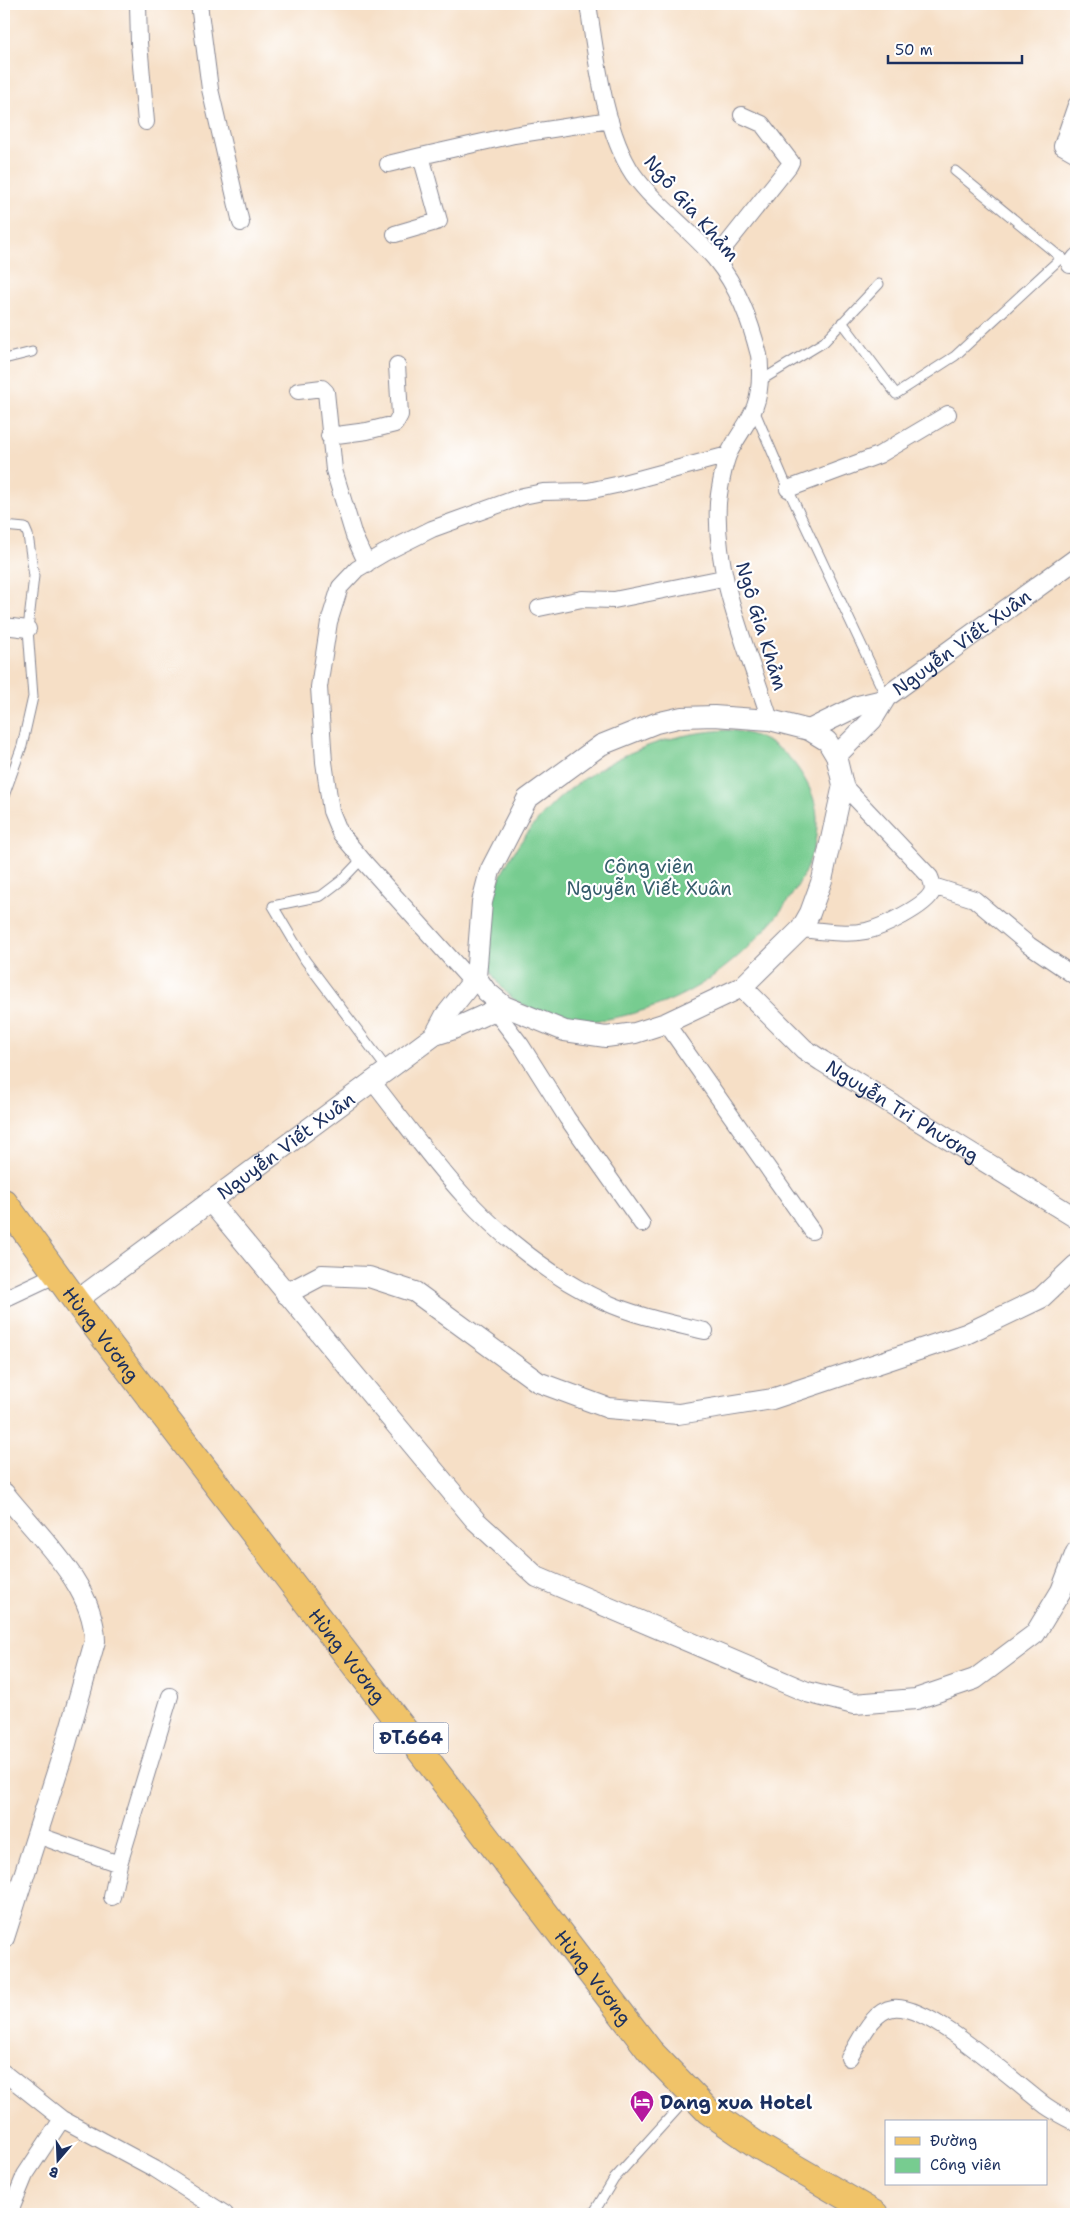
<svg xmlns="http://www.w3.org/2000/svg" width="1080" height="2218" viewBox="0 0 1080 2218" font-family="'Shantell Sans',sans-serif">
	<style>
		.green { fill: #77cc90; stroke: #497e77 }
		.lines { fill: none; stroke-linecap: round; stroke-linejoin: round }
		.service-casing { stroke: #888792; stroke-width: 11 }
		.minor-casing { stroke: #888792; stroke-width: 18 }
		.tertiary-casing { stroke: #888792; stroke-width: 22 }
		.primary-casing { stroke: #888792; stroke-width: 28 }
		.service { stroke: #fff; stroke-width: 9 }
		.minor { stroke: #fff; stroke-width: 16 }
		.tertiary { stroke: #fff; stroke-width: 20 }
		.primary { stroke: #f0c369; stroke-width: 26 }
		.labels { text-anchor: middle; stroke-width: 4.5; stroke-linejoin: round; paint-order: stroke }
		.shield { fill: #fff; stroke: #5f6d8e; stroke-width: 1 }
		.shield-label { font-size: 18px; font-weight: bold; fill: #1b2f5e }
		.street-label { font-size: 19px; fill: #1b2f5e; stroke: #fff }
		.park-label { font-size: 19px; fill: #375e6d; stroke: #fff }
		.poi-label { font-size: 19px; font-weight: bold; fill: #1b2f5e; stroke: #fff; text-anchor: start }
	</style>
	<rect width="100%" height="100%" fill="#fff"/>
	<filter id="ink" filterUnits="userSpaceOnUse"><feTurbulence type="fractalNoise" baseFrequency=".02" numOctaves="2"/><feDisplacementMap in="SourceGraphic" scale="10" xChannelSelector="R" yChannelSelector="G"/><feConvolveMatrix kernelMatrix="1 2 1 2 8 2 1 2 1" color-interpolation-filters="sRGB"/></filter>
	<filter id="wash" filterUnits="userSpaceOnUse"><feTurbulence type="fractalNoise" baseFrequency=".0096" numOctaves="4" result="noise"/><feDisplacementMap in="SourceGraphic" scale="20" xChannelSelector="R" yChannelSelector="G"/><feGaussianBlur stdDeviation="1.12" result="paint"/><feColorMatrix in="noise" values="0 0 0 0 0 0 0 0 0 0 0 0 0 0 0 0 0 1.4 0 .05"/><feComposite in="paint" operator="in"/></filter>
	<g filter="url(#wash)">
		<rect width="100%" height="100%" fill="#f6dfc6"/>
		<path class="green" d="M730,730C760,734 785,747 801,773C811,788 818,806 817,823C817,885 748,956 698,986C667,1005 629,1017 593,1021C567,1023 556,1018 532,1009C516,1003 505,994 496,979C483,956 484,943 489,919C491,909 491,899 495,890C509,850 546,805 581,781C625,750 675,732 730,730Z"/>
	</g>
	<g filter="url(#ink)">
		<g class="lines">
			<defs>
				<path id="service" d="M955,171L1076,270
					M842,322L896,394L955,356L1062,257
					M4,359L32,352
					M760,381L824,342L879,284
					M755,412L788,489L886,697
					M4,526L25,528L28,535L34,576L28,629L33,697L22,746L4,796
					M362,859L342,880L321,896L273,906L305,960L387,1069
					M593,2214L614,2179L690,2095"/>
				<path id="minor" d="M138,4L139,43L146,122
					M199,4L210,89L241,223
					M588,4C596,55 604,131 633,174C656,206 690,229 715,259C738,287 750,320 759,355C760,361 760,368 760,374C760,413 745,422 729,453C724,464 719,491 718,503C714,578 748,649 770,720
					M1076,105L1062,146L1076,154
					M388,164L421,156
					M395,234L439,221L421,156L514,135L610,120
					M715,259L789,166L791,162L762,124L742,115
					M1070,265L1076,257
					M298,391L322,388L326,392L334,470L354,536L367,564
					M329,436L367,431L395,424L400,415L397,365
					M788,489L879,455L948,414
					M539,608L582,599L614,600L723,578
					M4,626L28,629
					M933,886L974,899L1029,945L1076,977
					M801,929C822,931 845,935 866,931C881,928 926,906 932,892C934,886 932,882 930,877L843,785
					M472,982L365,863L340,833L331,811L324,762L319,687L329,622L340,587L357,569L384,553L432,529L523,496L543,492L588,491L616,485L728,455
					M495,1011L521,1045L567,1118L642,1224
					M666,1023L812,1231
					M371,1080C402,1119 431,1160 464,1196C501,1237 553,1278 603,1301C635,1316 671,1323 705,1331
					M4,1299L57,1274
					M37,1835L119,1864L170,1696
					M112,1897L119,1864
					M849,2058C860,2042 871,2011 893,2008C929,2003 1016,2084 1046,2106C1056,2113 1066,2118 1076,2123
					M4,2073L62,2119L155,2169L225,2214
					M9,2214L25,2175L62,2119"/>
				<g id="tertiary">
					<path d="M714,716L770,720L809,730L827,741L836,756L843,785L822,880L810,913L801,929L742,987L666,1023L635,1033L606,1037L565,1031L504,1006L486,991L476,977L482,902L490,871L527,799L601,745L656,723L682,717Z"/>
					<path d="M809,730L858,706L883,700"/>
					<path id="s1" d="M836,756L872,720L886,697L1076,559"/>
					<path id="s2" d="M742,987L804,1049L822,1061L1076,1218"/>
					<path d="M435,1035L445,1016L476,977"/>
					<path d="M210,1201L476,1521L537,1577L807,1692L854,1704L916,1699L975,1679L1035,1634L1061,1591L1076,1552"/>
					<path d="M286,1294L322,1275L369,1277L415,1292L538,1382L608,1408L678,1414L772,1399L966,1334L1041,1298L1076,1265"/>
					<path id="s3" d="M76,1301L435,1035L451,1030L504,1006"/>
					<path d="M4,1493C37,1535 94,1584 95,1641L65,1747L4,1938"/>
				</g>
				<g id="primary">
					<path id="s4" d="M4,1202L76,1301L650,2051L708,2111L760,2147L875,2214"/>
				</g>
			</defs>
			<use href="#service" class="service-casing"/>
			<use href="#minor" class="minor-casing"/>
			<use href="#tertiary" class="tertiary-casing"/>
			<use href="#primary" class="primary-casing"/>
			<use href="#service" class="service"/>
			<use href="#minor" class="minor"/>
			<use href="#tertiary" class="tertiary"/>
			<use href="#primary" class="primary"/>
		</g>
	</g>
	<defs>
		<symbol id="hotel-pin" viewBox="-11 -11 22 30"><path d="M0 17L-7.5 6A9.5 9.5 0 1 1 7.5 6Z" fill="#b5179e" stroke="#fff"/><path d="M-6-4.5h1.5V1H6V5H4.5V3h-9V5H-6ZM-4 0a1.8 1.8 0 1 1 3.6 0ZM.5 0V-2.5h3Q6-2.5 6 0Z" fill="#fff"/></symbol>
	</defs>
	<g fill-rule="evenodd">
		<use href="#hotel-pin" x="628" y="2088" width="28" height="38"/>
	</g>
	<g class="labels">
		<rect class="shield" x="373.5" y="1722.5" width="75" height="31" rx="4"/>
		<g class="shield-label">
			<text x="411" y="1744">ĐT.664</text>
		</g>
		<g class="street-label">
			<text transform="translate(692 208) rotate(49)" y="7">Ngô Gia Khảm</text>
			<text transform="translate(762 626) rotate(73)" y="7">Ngô Gia Khảm</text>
			<text dy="7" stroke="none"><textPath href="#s1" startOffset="171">Nguyễn Viết Xuân</textPath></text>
			<text dy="7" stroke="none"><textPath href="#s2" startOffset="204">Nguyễn Tri Phương</textPath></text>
			<text dy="7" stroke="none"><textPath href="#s3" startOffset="261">Nguyễn Viết Xuân</textPath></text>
			<text dy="7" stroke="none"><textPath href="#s4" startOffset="164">Hùng Vương</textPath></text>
			<text dy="7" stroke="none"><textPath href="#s4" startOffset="569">Hùng Vương</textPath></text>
			<text dy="7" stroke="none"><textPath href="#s4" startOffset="974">Hùng Vương</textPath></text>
		</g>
		<g class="park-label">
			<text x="649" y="873">Công viên<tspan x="649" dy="22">Nguyễn Viết Xuân</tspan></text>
		</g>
		<g class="poi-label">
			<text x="660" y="2109">Dang xua Hotel</text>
		</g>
	</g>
	<rect width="1080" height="2218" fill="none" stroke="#fff" stroke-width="20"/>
	<rect x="885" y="2120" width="162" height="65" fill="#ffffff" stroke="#a4acbf"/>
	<rect x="895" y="2137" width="25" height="8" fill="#f0c369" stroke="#a4acbf"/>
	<text x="930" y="2146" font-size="15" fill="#1b2f5e">Đường</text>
	<rect x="895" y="2158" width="25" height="15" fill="#77cc90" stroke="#a4acbf"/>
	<text x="930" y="2170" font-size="15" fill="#1b2f5e">Công viên</text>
	<g transform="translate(58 2160) rotate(199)" stroke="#ffffff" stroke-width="4" paint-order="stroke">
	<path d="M0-4L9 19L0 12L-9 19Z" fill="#1b2f5e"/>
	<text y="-8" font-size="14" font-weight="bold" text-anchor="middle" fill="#1b2f5e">B</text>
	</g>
	<path d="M888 55v8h134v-8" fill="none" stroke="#1b2f5e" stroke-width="2.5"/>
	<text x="895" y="55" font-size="15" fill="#1b2f5e" stroke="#ffffff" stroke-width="4" paint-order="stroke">50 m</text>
</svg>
